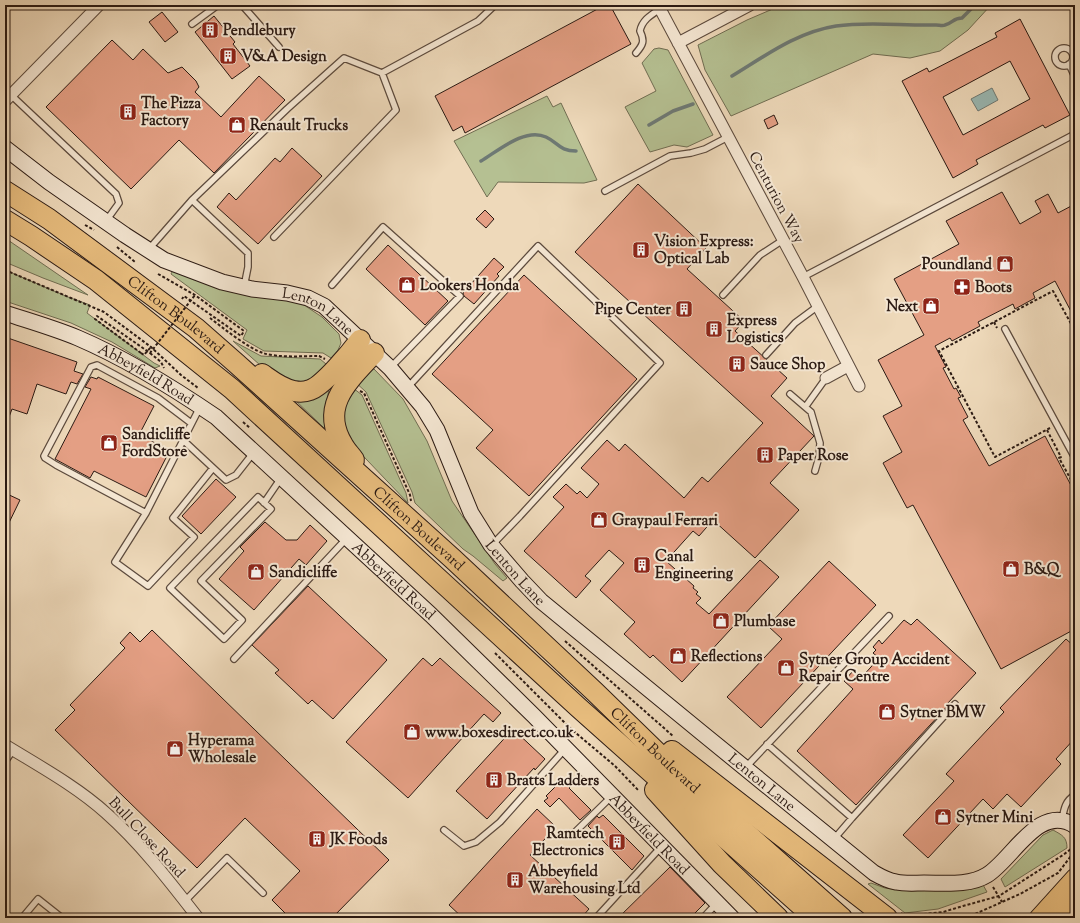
<svg xmlns="http://www.w3.org/2000/svg" width="1080" height="923" viewBox="0 0 1080 923" font-family="'Sorts Mill Goudy',serif">
	<style>
		.green { fill: #b5c092; stroke: #706d52 }
		.water { fill: #9ab9b4; stroke: #6e7974 }
		.lines { fill: none; stroke-linecap: round; stroke-linejoin: round }
		.stream { stroke: #6e7974; stroke-width: 3.5 }
		.building { fill: #e49f84; stroke: #2b1a13; fill-rule: evenodd }
		.lane-casing { stroke: #5c4a3d; stroke-width: 8 }
		.street-casing { stroke: #5c4a3d; stroke-width: 13 }
		.secondary-casing { stroke: #2b1a13; stroke-width: 17 }
		.primary-casing { stroke: #2b1a13; stroke-width: 19 }
		.highway-casing { stroke: #2b1a13; stroke-width: 22 }
		.path { stroke: #2b1a13; stroke-width: 2; stroke-dasharray: 3 2; stroke-linecap: butt }
		.lane { stroke: #f4e6d2; stroke-width: 5.5 }
		.street { stroke: #f4e6d2; stroke-width: 11 }
		.secondary { stroke: #f4e6d2; stroke-width: 15 }
		.primary { stroke: #e7bc7d; stroke-width: 17 }
		.highway { stroke: #e7bc7d; stroke-width: 20 }
		.path-bridge { stroke: #2b1a13; stroke-width: 2; stroke-dasharray: 3 2; stroke-linecap: butt }
		.labels { text-anchor: middle; stroke-width: 4; stroke-linejoin: round; paint-order: stroke }
		.poi-label { font-size: 15px; font-weight: bold; fill: #2b1a13; stroke: #f4e6d2; text-anchor: start }
		.street-label { font-size: 15px; fill: #2b1a13; stroke: #f4e6d2 }
	</style>
	<rect width="100%" height="100%" fill="#eed9ba"/>
	<filter id="stains"><feTurbulence type="fractalNoise" baseFrequency=".005" numOctaves="4"/><feColorMatrix values="0 0 0 0 .2 0 0 0 0 .09 0 0 0 0 .02 0 0 0 .5 -.17"/></filter>
	<radialGradient id="worn" r=".72"><stop offset=".6" stop-color="#630" stop-opacity="0"/><stop offset="1" stop-color="#630" stop-opacity=".3"/></radialGradient>
	<path class="green" d="M782,5H991L968,30L940,51L910,58L873,54L731,116L705,70L698,45L747,20Z
		M659,48L668,50L713,135L687,147L674,145L650,152L625,107L656,91L642,63L654,49Z
		M547,96L553,107L561,103L597,180L584,183L498,182L487,197L454,141Z
		M5,239V238L88,295L43,278L5,262Z
		M174,268L301,303L322,317L339,334L341,343L338,350L331,358L323,353L264,351L243,339L247,330L171,274Z
		M5,270L68,297L90,305L87,313L154,363L160,366L155,368L112,342L71,323L5,301Z
		M233,341L261,356L320,359L326,364L312,380L299,383L286,382L260,365Z
		M368,368L374,369L403,399L427,441L452,501L495,564L507,578L503,581L473,556L463,549L415,503L412,492L366,392L353,380Z
		M353,388L362,395L406,493L408,503L346,438L338,405Z
		M329,389L324,416L325,429L292,397Z
		M1053,830C1062,835 1067,837 1067,848L1005,887L1001,879L1043,835Z
		M871,883L885,888L911,891L971,889L982,883L987,892L938,909L905,913L868,884Z"/>
	<path class="water" d="M992,88L998,100L978,111L971,99Z"/>
	<g class="lines">
		<path class="stream" d="M732,76C765,56 797,32 836,26C869,21 903,26 936,25C939,25 943,26 945,25C953,23 953,18 962,18L975,5
			M649,125L673,111L693,104
			M481,161C498,151 525,127 546,137C559,143 559,151 576,151"/>
	</g>
	<path class="building" d="M605,5H610L631,44L465,133L462,126L453,131L435,96Z
		M162,12L178,32L165,42L149,22Z
		M214,16L235,42L233,44L250,66L232,79L195,32Z
		M1020,19L1070,115L1045,128L1043,125L976,160L978,164L953,178L902,81L927,68L929,72L997,37L995,33ZM1010,61L1030,99L963,135L943,97Z
		M112,40L133,60L143,49L168,73L182,67L196,81L199,87L195,92L221,117L259,76L285,100L214,173L179,140L131,189L46,107Z
		M774,115L778,124L768,129L764,120Z
		M292,148L322,176L258,244L217,207L229,193L236,200L275,158L280,162Z
		M638,184L706,248L687,269L744,321L735,331L787,378L771,396L814,436L770,483L799,510L755,558L713,520L699,536L693,531L666,561L694,586L693,588L698,592L696,594L701,598L696,603L709,614L760,560L779,577L682,682L653,655L650,658L624,634L635,622L600,590L624,563L609,550L585,576L591,581L576,598L524,551L564,507L553,497L566,484L577,494L580,491L587,498L599,484L581,468L607,440L619,451L625,444L684,498L702,477L708,482L763,423L575,252Z
		M1002,192L1020,224L1041,212L1035,201L1048,194L1058,213L1075,204V319L1055,281L1033,293L1035,298L1015,309L1013,304L978,322L980,326L952,341L950,338L935,346L946,367L943,368L954,389L956,388L961,397L958,398L968,417L963,420L989,466L1045,436L1075,493V629L1001,669L913,505L907,508L883,463L902,452L883,416L902,406L878,360L924,335L894,279L959,244L946,221Z
		M485,210L494,219L486,228L476,219Z
		M388,245L448,301L425,325L366,269Z
		M494,258L504,267L497,274L499,276L474,304L464,296L463,293Z
		M524,275L637,379L529,496L476,448L493,430L432,374Z
		M5,337L77,362L74,371L83,374L77,384L71,382L66,394L37,384L27,414L12,409L6,425L5,424Z
		M91,377L97,379L98,377L154,406L139,435L170,450L146,497L94,471L90,478L55,459L91,389L85,387Z
		M216,479L236,497L201,534L182,516Z
		M5,493L20,500L5,531Z
		M265,522L286,540H297L310,525L327,541L306,565L299,559L254,610L219,579L244,551L240,547Z
		M829,561L876,605L761,728L727,697L782,639L768,626Z
		M308,586L387,660L333,719L312,700L308,704L275,673L279,670L252,645Z
		M917,619L976,673L947,704L948,705L943,711L856,805L797,751L853,689L844,681L854,670L862,677L879,658L873,653L876,650L873,647L879,640L882,644L904,620L911,625Z
		M152,630L389,860L332,918H290L272,900L300,871L245,818L197,868L55,730L75,710L70,705L125,648L120,643L130,632L140,642Z
		M1066,639L1075,647V738L1056,759L1061,764L1021,807L1007,794L993,809L983,799L928,858L903,835L954,781L946,774L1004,712L1000,708Z
		M423,658L432,666L440,658L501,713L493,722L484,714L408,798L346,742Z
		M513,729L545,759L535,770L534,768L487,819L456,791Z
		M563,779L571,786L569,788L591,810L580,820L559,798L550,807L544,801L548,798L546,796Z
		M537,809L556,827L530,855L589,909L581,918H463L449,905Z
		M603,815L644,856L632,870L588,826L597,816L599,818Z
		M670,867L705,903L690,918H618Z"/>
	<g class="lines">
		<defs>
			<path id="lane" d="M242,5L279,47
				M192,24L218,5
				M1055 57a9 9 0 1 1 18 0a9 9 0 1 1-18 0Z
				M636,53C643,45 645,41 640,31C642,20 651,15 660,9
				M1069,64L1075,77
				M11,95L116,194L119,203L106,221
				M605,191L670,156L691,153L705,149L728,137
				M192,200L248,253V267L244,287
				M274,237L396,110L382,73L478,21L495,5
				M149,249L192,200L287,109L344,58L382,73
				M803,277L1075,134
				M332,285L383,227L460,296L390,368
				M723,295L760,255L783,240
				M1005,329L1075,458
				M766,355L795,323L818,306
				M408,387L538,246L660,363L520,516L492,545
				M790,394L811,412L820,443L819,457L815,471
				M806,406L826,378
				M200,407L146,513L115,562L148,586L194,537L173,518L213,468
				M183,440L226,480L236,475L254,452
				M258,497L271,509L201,581L242,620L224,639L170,588Z
				M264,503L281,478
				M146,513L56,465L45,458L44,456L91,367L97,365L158,398L191,423
				M234,659L347,538
				M767,744L852,818L834,839
				M5,762L13,750
				M745,768L889,616
				M852,818L955,704
				M1062,820C1064,809 1065,801 1075,795
				M444,830L464,846L476,842L500,822L565,749
				M572,835L612,796
				M185,901L227,858L263,893
				M22,918L38,899L62,918
				M596,918L661,847
				M703,918L717,903"/>
			<path id="street" d="M658,5L803,277L859,386
				M678,43L750,5
				M5,101L99,5
				M826,378L848,366
				M5,745C39,766 76,786 106,813C141,844 170,882 198,918"/>
			<g id="secondary">
				<path id="s1" d="M5,148L49,182L125,235L164,260L222,282L252,289L287,293L308,298L324,306L390,368L423,407L437,430L471,513L491,545L522,581L541,601L702,733L874,873C881,877 888,881 896,882C905,884 915,883 924,883C945,883 969,886 987,875C1013,859 1039,802 1075,826"/>
				<path id="s2" d="M5,313C29,321 54,328 78,338C127,359 172,387 216,417L431,615L534,716L732,918"/>
			</g>
			<path id="primary" d="M1038,918L1075,877"/>
			<g id="highway">
				<path id="s3" d="M5,191L49,219L196,328L237,364L453,559L595,692L674,769L842,918"/>
				<path d="M5,220L31,236L96,280L232,389L579,708L815,918"/>
				<path d="M262,374C272,381 282,389 294,391C299,392 305,392 310,390C323,386 351,352 360,340"/>
				<path d="M354,460C351,455 346,451 343,445C319,406 348,381 374,353"/>
				<path d="M672,751L887,918"/>
				<path d="M655,790L722,864L778,918"/>
				<path d="M1050,918L1075,891"/>
				<path d="M1074,918L1075,914"/>
			</g>
		</defs>
		<use href="#lane" class="lane-casing"/>
		<use href="#street" class="street-casing"/>
		<use href="#secondary" class="secondary-casing"/>
		<use href="#primary" class="primary-casing"/>
		<use href="#highway" class="highway-casing"/>
		<path class="path" d="M85,225L94,230
			M117,247L135,262
			M5,270L104,312L151,347L181,375L198,388
			M158,274L195,295L244,331L241,336L184,296L182,299
			M210,318C223,328 248,348 263,353C278,358 302,356 319,356L325,359
			M994,322L997,328
			M141,353L144,355L151,347
			M150,353L161,362L164,368
			M360,391L364,393L410,495L411,501
			M243,422L250,428
			M1050,428L995,457L939,351L1053,291L1075,331
			M1047,430L1061,457L1059,458L1075,487
			M565,641L673,736
			M495,653L570,728L615,766L639,791
			M993,887L1002,902
			M901,913L906,916
			M907,918L906,916L943,912L963,906L999,896L1063,855L1075,846
			M966,918L1020,894L1058,873L1071,856L1074,848"/>
		<use href="#lane" class="lane"/>
		<use href="#street" class="street"/>
		<use href="#secondary" class="secondary"/>
		<use href="#primary" class="primary"/>
		<use href="#highway" class="highway"/>
		<path class="path-bridge" d="M141,353L95,319L97,316L150,353L195,295"/>
	</g>
	<defs>
		<symbol id="building-square" viewBox="-11 -11 22 22"><rect x="-9" y="-9" width="18" height="18" rx="4" fill="#8f2418" stroke="#f4e6d2"/><path d="M-4-6H4V6H1V3H-1V6H-4ZM-2.5-4.3h1.7v1.8h-1.7ZM.8-4.3h1.7v1.8H.8ZM-2.5-1h1.7V.8h-1.7ZM.8-1h1.7V.8H.8Z" fill="#fff"/></symbol>
		<symbol id="shop-square" viewBox="-11 -11 22 22"><rect x="-9" y="-9" width="18" height="18" rx="4" fill="#8f2418" stroke="#f4e6d2"/><path d="M-5-2.5h2.3a2.7 3.5 0 0 1 5.4 0H5L5.5 6h-11ZM-1.5-2.5h3a1.5 2.3 0 0 0-3 0Z" fill="#fff"/></symbol>
		<symbol id="pharmacy-square" viewBox="-11 -11 22 22"><rect x="-9" y="-9" width="18" height="18" rx="4" fill="#8f2418" stroke="#f4e6d2"/><path d="M-2-6h4v4h4v4h-4v4h-4v-4h-4v-4h4Z" fill="#fff"/></symbol>
	</defs>
	<g fill-rule="evenodd">
		<use href="#building-square" x="200" y="20" width="20" height="20"/>
		<use href="#building-square" x="218" y="46" width="20" height="20"/>
		<use href="#building-square" x="118" y="102" width="20" height="20"/>
		<use href="#shop-square" x="227" y="115" width="20" height="20"/>
		<use href="#building-square" x="631" y="240" width="20" height="20"/>
		<use href="#shop-square" x="995" y="254" width="20" height="20"/>
		<use href="#shop-square" x="397" y="275" width="20" height="20"/>
		<use href="#pharmacy-square" x="952" y="277" width="20" height="20"/>
		<use href="#shop-square" x="921" y="296" width="20" height="20"/>
		<use href="#building-square" x="674" y="299" width="20" height="20"/>
		<use href="#building-square" x="704" y="319" width="20" height="20"/>
		<use href="#building-square" x="727" y="354" width="20" height="20"/>
		<use href="#shop-square" x="99" y="433" width="20" height="20"/>
		<use href="#building-square" x="755" y="445" width="20" height="20"/>
		<use href="#shop-square" x="589" y="510" width="20" height="20"/>
		<use href="#building-square" x="632" y="555" width="20" height="20"/>
		<use href="#shop-square" x="1001" y="559" width="20" height="20"/>
		<use href="#shop-square" x="246" y="562" width="20" height="20"/>
		<use href="#shop-square" x="711" y="611" width="20" height="20"/>
		<use href="#shop-square" x="668" y="646" width="20" height="20"/>
		<use href="#shop-square" x="776" y="658" width="20" height="20"/>
		<use href="#shop-square" x="877" y="702" width="20" height="20"/>
		<use href="#shop-square" x="402" y="722" width="20" height="20"/>
		<use href="#shop-square" x="165" y="739" width="20" height="20"/>
		<use href="#building-square" x="484" y="770" width="20" height="20"/>
		<use href="#shop-square" x="933" y="807" width="20" height="20"/>
		<use href="#building-square" x="307" y="829" width="20" height="20"/>
		<use href="#building-square" x="607" y="832" width="20" height="20"/>
		<use href="#building-square" x="505" y="870" width="20" height="20"/>
	</g>
	<g class="labels">
		<g class="poi-label">
			<text x="223" y="35">Pendlebury</text>
			<text x="241" y="61">V&amp;A Design</text>
			<text x="141" y="108">The Pizza<tspan x="141" dy="17">Factory</tspan></text>
			<text x="250" y="130">Renault Trucks</text>
			<text x="654" y="246">Vision Express:<tspan x="654" dy="17">Optical Lab</tspan></text>
			<text x="992" y="269" text-anchor="end">Poundland</text>
			<text x="420" y="290">Lookers Honda</text>
			<text x="975" y="292">Boots</text>
			<text x="918" y="311" text-anchor="end">Next</text>
			<text x="671" y="314" text-anchor="end">Pipe Center</text>
			<text x="727" y="325">Express<tspan x="727" dy="17">Logistics</tspan></text>
			<text x="750" y="369">Sauce Shop</text>
			<text x="122" y="439">Sandicliffe<tspan x="122" dy="17">FordStore</tspan></text>
			<text x="778" y="460">Paper Rose</text>
			<text x="612" y="525">Graypaul Ferrari</text>
			<text x="655" y="561">Canal<tspan x="655" dy="17">Engineering</tspan></text>
			<text x="1024" y="574">B&amp;Q</text>
			<text x="269" y="577">Sandicliffe</text>
			<text x="734" y="626">Plumbase</text>
			<text x="691" y="661">Reflections</text>
			<text x="799" y="664">Sytner Group Accident<tspan x="799" dy="17">Repair Centre</tspan></text>
			<text x="900" y="717">Sytner BMW</text>
			<text x="425" y="737">www.boxesdirect.co.uk</text>
			<text x="188" y="745">Hyperama<tspan x="188" dy="17">Wholesale</tspan></text>
			<text x="507" y="785">Bratts Ladders</text>
			<text x="956" y="822">Sytner Mini</text>
			<text x="604" y="838" text-anchor="end">Ramtech<tspan x="604" dy="17">Electronics</tspan></text>
			<text x="330" y="844">JK Foods</text>
			<text x="528" y="876">Abbeyfield<tspan x="528" dy="17">Warehousing Ltd</tspan></text>
		</g>
		<g class="street-label">
			<text transform="translate(777 197) rotate(62)" y="5">Centurion Way</text>
			<text dy="5" stroke="none"><textPath href="#s1" startOffset="359">Lenton Lane</textPath></text>
			<text dy="5" stroke="none"><textPath href="#s3" startOffset="211">Clifton Boulevard</textPath></text>
			<text dy="5" stroke="none"><textPath href="#s2" startOffset="154">Abbeyfield Road</textPath></text>
			<text dy="5" stroke="none"><textPath href="#s3" startOffset="535">Clifton Boulevard</textPath></text>
			<text dy="5" stroke="none"><textPath href="#s1" startOffset="695">Lenton Lane</textPath></text>
			<text dy="5" stroke="none"><textPath href="#s2" startOffset="478">Abbeyfield Road</textPath></text>
			<text dy="5" stroke="none"><textPath href="#s3" startOffset="859">Clifton Boulevard</textPath></text>
			<text dy="5" stroke="none"><textPath href="#s1" startOffset="1019">Lenton Lane</textPath></text>
			<text dy="5" stroke="none"><textPath href="#s2" startOffset="838">Abbeyfield Road</textPath></text>
			<text transform="translate(147 837) rotate(47)" y="5">Bull Close Road</text>
		</g>
	</g>
	<rect width="1080" height="923" fill="none" stroke="#eed9ba" stroke-width="20"/>
	<rect x="6" y="6" width="1068" height="911" fill="none" stroke="#2b1a13" stroke-width="2"/>
	<rect x="10" y="10" width="1060" height="903" fill="none" stroke="#2b1a13"/>
	<rect width="100%" height="100%" filter="url(#stains)"/>
	<rect width="100%" height="100%" fill="url(#worn)"/>
</svg>
